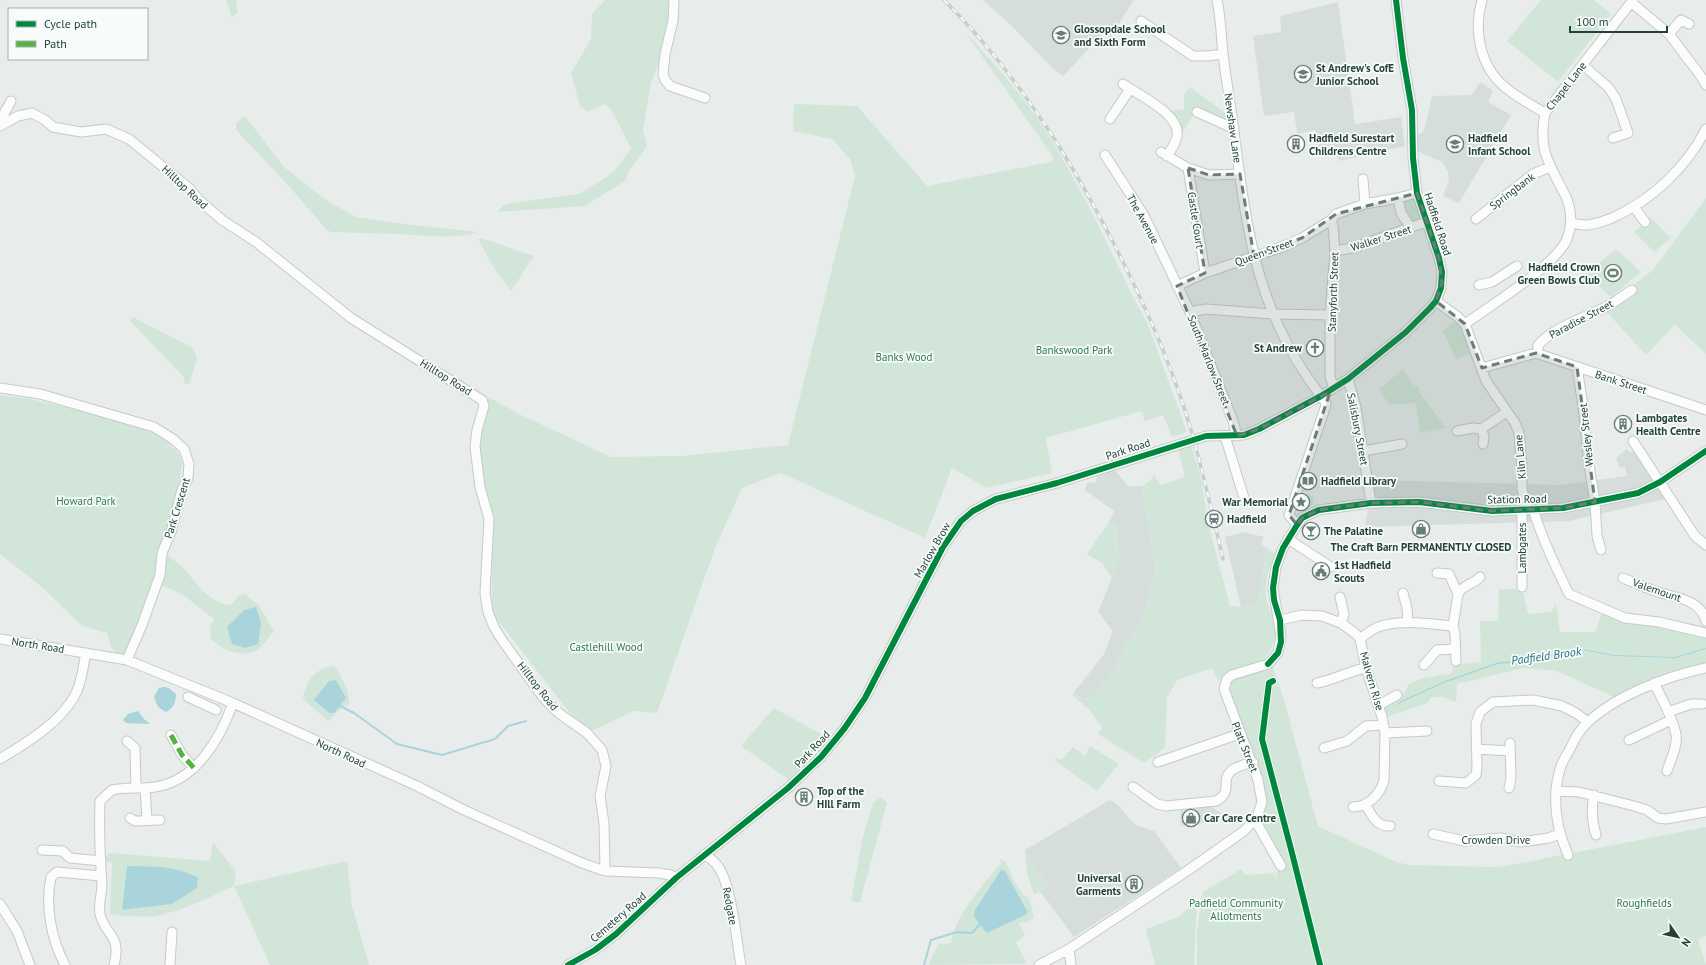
<svg xmlns="http://www.w3.org/2000/svg" width="1706" height="965" viewBox="0 0 1706 965" font-family="'PT Sans',sans-serif">
	<style>
		.built { fill: #d6dedb }
		.green { fill: #d1e6d8; fill-rule: evenodd }
		.water { fill: #a9d4db }
		.lines { fill: none; stroke-linecap: round; stroke-linejoin: round }
		.stream { stroke: #a9d4db; stroke-width: 2 }
		.minor-casing { stroke: #c5cac8; stroke-width: 11 }
		.minor { stroke: #fcfcfc; stroke-width: 9 }
		.rail-casing { stroke: #c9cdcc; stroke-width: 3.5 }
		.rail { stroke: #f7fbf9; stroke-width: 2; stroke-dasharray: 6; stroke-linecap: butt }
		.quiet { stroke: #55b346; stroke-width: 5; stroke-dasharray: 10 5; stroke-linecap: butt }
		.cycleway-casing { stroke: #f7fbf9; stroke-width: 8 }
		.cycleway { stroke: #00873e; stroke-width: 6 }
		.marked { fill: #697e78; fill-opacity: 0.2; stroke: #697e78; stroke-width: 3; stroke-dasharray: 8 5; stroke-linejoin: round }
		.labels { text-anchor: middle; stroke-width: 3.5; stroke-linejoin: round; paint-order: stroke }
		.poi-label { font-size: 11px; font-weight: bold; fill: #24423a; stroke: #f7fbf9; text-anchor: start }
		.street-label { font-size: 11px; fill: #24423a; stroke: #f7fbf9 }
		.park-label { font-size: 11px; fill: #2d7a4b; stroke: #f7fbf9 }
		.water-label { font-size: 12px; font-style: italic; fill: #1c6f80; stroke: #f7fbf9 }
	</style>
	<rect width="100%" height="100%" fill="#e8edeb"/>
	<path class="built" d="M983,0H1134L1109,39L1105,32L1063,76L1053,69L1013,27Z
		M1338,2L1355,124L1401,117L1405,146L1340,161L1333,152L1318,146L1316,144L1315,130L1297,134L1294,112L1264,116L1253,36L1281,32L1280,16Z
		M1480,82L1493,91L1488,102L1511,115L1459,203L1443,196L1449,180L1448,171L1442,162L1417,151L1415,137L1424,131L1432,96L1472,95Z
		M1627,449L1630,453L1635,450L1665,499L1569,521L1365,527L1373,480L1560,485L1627,476L1625,467L1620,468L1616,458Z
		M1115,470L1128,486H1141L1156,568L1150,594L1140,624L1129,639L1115,669L1094,695L1082,699L1075,691L1104,654L1113,631L1098,612L1119,560L1116,525L1109,522L1114,511L1085,490L1087,483L1096,482L1097,475Z
		M1244,532L1264,537L1261,544L1267,548L1258,603L1241,607L1225,537Z
		M1110,800L1117,804L1135,825L1154,831L1181,868L1074,937L1040,891L1049,885L1033,865L1025,850Z
		M1210,806L1231,819L1181,826L1180,811Z"/>
	<path class="green" d="M226,0H236L237,13L232,17Z
		M605,0H670L668,24L662,56L651,83L643,130L647,146L629,171L625,181L585,206L497,212L505,204L579,194L608,176L619,166L631,148L611,109L604,104L588,112L580,106L571,73L591,39L592,14Z
		M1541,0H1594L1611,14L1558,82L1507,41Z
		M965,32C988,57 1012,83 1032,111C1074,170 1104,238 1136,303L1147,322L1187,432L1172,437L1163,415L1145,421L1142,411L1046,438L1052,473L986,488L952,468L925,538L781,473L742,488L715,548L657,713L634,711L591,731L573,717L492,613L491,518L477,449L489,397L519,414L611,457L681,456L788,445L855,176L850,159L832,139L793,131L794,104L857,106L927,186L1050,162L1054,158Z
		M1190,87L1227,114L1228,122L1197,109L1180,136L1170,111L1184,109V94Z
		M245,116L284,167L324,199L356,217L403,224L479,232C452,240 424,235 396,234C375,233 353,233 331,232L327,230L286,183L236,130V123Z
		M1416,195L1424,221L1412,225L1400,200Z
		M1706,198V354L1675,325L1646,355L1603,308L1653,270Z
		M1651,218L1671,238L1654,252L1634,232Z
		M481,238L534,256L511,291L494,268L478,239Z
		M1616,249L1641,272L1611,297L1586,274Z
		M133,317L193,348L197,357L190,383L185,384L183,376L130,321Z
		M1457,322L1463,328L1470,354L1456,359L1443,331L1452,323Z
		M1403,369L1414,387L1419,386V392L1446,428L1420,433L1416,403L1389,405L1379,389Z
		M0,395L30,399L116,419L162,437L179,454L182,462L178,495L152,593L135,639L122,660L111,647L107,633L82,626L43,588L0,554Z
		M1191,444L1202,482L1207,519L1230,606L1241,607L1258,603L1267,548L1275,553C1270,566 1265,579 1266,593C1266,603 1271,611 1274,620C1281,635 1270,651 1262,663L1229,672L1218,681L1212,668L1177,680L1167,698L1165,748L1144,763L1098,734L1102,728L1090,710L1072,695L1075,691L1082,699L1094,695L1115,669L1129,639L1140,624L1150,594L1156,568L1141,486L1151,480L1154,475L1161,485L1185,477L1178,448Z
		M1300,492L1314,497L1313,505L1303,507L1299,511H1294Z
		M1109,522L1116,525L1119,561L1112,578L1102,563L1087,554Z
		M166,554C171,558 176,562 181,566C196,581 208,604 231,605L239,596L245,594L259,606L274,631C269,636 263,646 257,650C240,659 223,650 211,639L210,628L214,619L183,595L162,585Z
		M1499,589H1515L1523,592L1528,614L1551,612L1555,605L1556,604L1560,632H1595L1603,609L1706,634V667L1614,697L1557,671L1523,668L1457,684L1456,702L1442,697H1432L1427,703L1387,717L1384,704L1402,697L1409,684L1420,679L1452,673L1454,665L1481,662L1480,621H1498Z
		M334,666C342,676 351,693 349,705L344,706L328,721L303,699C305,682 316,667 334,666Z
		M1273,666L1286,707L1318,826L1394,861L1408,865L1497,867L1526,862L1706,827V936L1698,939L1706,965H1197V930L1203,892L1241,869L1246,875L1274,873L1277,882L1276,873L1283,867L1259,822L1265,797L1253,752L1249,747L1229,691L1230,683L1233,678Z
		M774,708L830,739L801,770L789,780L741,746Z
		M1090,746L1119,764L1097,791L1054,760L1056,758L1061,760L1073,747L1085,756Z
		M881,797L887,803L860,902L857,903L851,900L863,836L873,803Z
		M213,842L236,872L234,886L347,861L352,906L369,965H270L234,886C209,897 183,911 156,916C141,918 125,916 110,914L112,863L104,861L106,856L111,853L210,861ZM127,867L175,869L197,887L172,904L122,910Z
		M1025,850L1033,865L1049,885L1034,895L1027,873Z
		M1000,859L1006,862L1014,881L1023,894L1029,898L1034,917L1026,923L1018,922L1025,935L1016,942L1027,964L929,965L932,956L939,944L951,943C954,917 984,883 1001,863Z
		M1197,901L1194,965H1155L1146,929L1178,917Z"/>
	<path class="water" d="M256,607L261,623L258,644L245,648L232,644L227,627L244,610Z
		M1706,648V649L1676,658L1614,656L1582,650L1519,662L1498,664L1446,682L1402,702L1394,707L1401,701L1445,681L1499,662L1520,661L1582,649L1614,655L1675,657Z
		M336,680L346,698L334,713H329L314,700L329,681Z
		M164,687L169,688L176,694C176,702 173,709 166,712L158,707L154,697L159,688Z
		M138,711L144,719L150,724L126,723L123,720L128,714Z
		M1266,742L1295,851L1322,965H1321Z
		M127,866C152,867 176,865 198,878L197,888L172,904L122,910Z
		M1001,870L1005,871L1027,911V914L987,933L974,917L975,910Z"/>
	<g class="lines">
		<path class="stream" d="M340,706L354,713L397,744L442,755L495,739L508,726L526,721
			M924,965L931,940L957,932L972,933L980,924"/>
		<defs>
			<path id="minor" d="M674,0L673,21L665,54L663,74L665,80L670,86L705,98
				M1217,0C1221,18 1221,36 1223,54C1226,80 1231,106 1234,132C1247,232 1257,314 1321,396
				M1482,0C1473,31 1480,67 1506,88C1518,98 1532,105 1545,113
				M1631,2L1669,34L1700,75L1706,85
				M1141,21L1193,56H1207L1223,54
				M1669,34L1681,20L1689,24
				M1583,65L1609,88L1616,99L1628,133L1613,138
				M1123,84C1138,95 1181,114 1177,136C1176,143 1171,150 1167,156
				M1197,112L1230,127H1234
				M1110,119L1130,89
				M0,121L11,101
				M0,126L18,116L32,113L45,120L53,127L81,132L106,129L129,139L189,188L199,200L222,220L256,242L351,318L482,400L484,406L477,430L475,447L480,487L489,519L485,593L488,612L494,627L502,640L542,696L553,708L564,717L587,733L602,750L606,766L600,796L604,823L605,871
				M1161,152L1188,168L1209,175L1240,174
				M1105,155L1143,214L1150,228L1190,312L1233,421L1237,436
				M1188,168L1205,273
				M1363,179L1365,204
				M1398,198L1401,213L1411,228
				M1636,206L1637,211L1645,222
				M1476,219L1533,174L1550,167
				M1331,220L1333,226L1335,251L1330,315V377L1334,388
				M1571,223C1576,224 1581,225 1586,225C1595,225 1604,221 1612,218C1652,200 1686,168 1706,129
				M1335,251L1352,248L1426,222
				M1479,285L1492,282L1517,266
				M1177,286L1205,273L1279,248L1302,238L1331,220L1336,214L1365,204L1398,198L1417,193
				M1436,301L1458,317L1465,324L1486,381L1515,423L1519,433L1522,470V489L1527,508
				M1190,312L1206,309L1273,314L1330,315
				M1465,324C1490,306 1553,267 1566,241C1573,225 1572,206 1563,191C1548,162 1538,148 1545,113L1633,0
				M1538,354V345C1558,324 1587,318 1611,304C1618,300 1625,294 1632,290
				M1577,367L1583,406L1589,465L1595,502L1597,536L1601,550
				M1482,368L1536,353L1706,410
				M1348,379L1356,407L1371,503
				M0,388L40,394L154,427L173,439L184,449L189,464L188,478L182,490L171,532L162,553L160,575L142,625L127,660
				M1481,429L1484,436L1483,444
				M1457,431L1473,428L1481,429L1507,412
				M1225,436L1245,501
				M1633,441L1695,536L1706,545
				M1364,451L1402,444
				M1522,509V587
				M1533,509C1542,539 1555,566 1569,594L1625,618L1659,622L1706,633
				M1297,525L1289,515L1325,408L1326,404L1322,396
				M1288,539L1331,567
				M1437,573L1449,574L1458,594L1453,626L1455,634L1456,661
				M1623,578C1635,583 1646,588 1658,592C1676,598 1700,599 1706,621
				M1403,593L1407,608L1408,623
				M1458,594C1463,584 1473,585 1480,577
				M1340,597L1344,614L1341,623
				M1280,620L1302,615L1322,616L1341,623L1356,634L1360,639L1366,668L1382,717L1385,733L1384,780C1380,795 1369,806 1353,807
				M0,639L127,660L233,703L417,786L464,810L582,863L605,871L659,873L671,875L676,878
				M1360,639C1366,634 1374,628 1381,626C1404,619 1430,624 1453,626
				M1424,665L1437,650L1455,649
				M1317,683C1334,680 1349,671 1366,668
				M1654,683C1661,697 1674,720 1676,735C1678,746 1670,761 1667,771
				M188,697L216,710
				M1379,705L1397,695
				M1668,712L1691,704H1703
				M1385,733L1427,731
				M171,735L182,755L194,768
				M1629,740L1671,720
				M127,741L135,748L136,788
				M1324,748L1347,741L1366,726L1383,725
				M1476,749L1510,751
				M0,759C26,743 60,723 75,695C82,683 83,666 86,653
				M1158,762L1239,734
				M1439,781L1466,783L1476,775L1477,768L1476,724L1480,712L1493,702L1533,700L1562,706L1576,713L1588,722
				M1133,787L1157,804L1166,806L1216,801C1234,791 1220,781 1231,771C1237,766 1245,764 1253,762
				M145,788L147,820
				M1509,788L1511,778L1510,743
				M1557,791L1579,792L1634,806L1647,810L1658,818L1666,819L1706,812
				M1594,795C1591,809 1592,822 1596,835
				M1366,805C1371,815 1377,827 1390,826
				M130,818L135,821L160,820
				M1255,820L1281,866
				M1433,834L1464,841L1500,838L1521,842L1549,838L1559,834
				M42,850L63,851L70,858L101,861
				M705,854C709,858 714,861 717,865C732,884 736,939 741,965
				M1568,855C1556,827 1551,796 1561,766C1563,760 1568,753 1571,747C1575,738 1580,729 1588,722C1617,695 1668,676 1706,668
				M0,904L17,931L30,965
				M1069,949L1071,965
				M65,965C51,939 45,905 51,877L57,872L101,876
				M114,965C122,934 105,936 100,914C98,903 102,895 102,884C100,857 99,829 100,801L112,790C126,787 141,789 155,787C196,781 220,739 233,703
				M170,965L172,932
				M568,965L595,950L616,934L676,878L788,788L821,757L844,729L865,698L943,547L961,521L973,511L996,499L1057,483L1206,436L1244,435L1259,429L1321,396L1348,379L1406,332L1430,308L1436,301L1441,288L1442,272L1439,258L1417,193L1413,158L1412,110L1403,58L1396,0
				M1039,965L1069,949L1187,871L1244,831L1257,817L1262,802L1258,780L1224,689L1227,679L1232,675L1268,664L1278,653L1281,636L1273,588L1276,567L1283,548L1297,525L1302,518L1310,514L1319,510L1371,503L1419,502L1492,511L1563,508L1638,493L1660,482L1706,451"/>
		</defs>
		<use href="#minor" class="minor-casing"/>
		<use href="#minor" class="minor"/>
		<defs>
			<path id="rail" d="M944,0C1022,78 1079,172 1127,270C1152,321 1175,375 1191,430C1203,472 1213,516 1223,559"/>
		</defs>
		<use href="#rail" class="rail-casing"/>
		<use href="#rail" class="rail"/>
		<path class="quiet" d="M171,735L182,755L194,768"/>
		<defs>
			<path id="cycleway" d="M1268,664L1278,653L1281,642L1280,620L1274,600L1273,588L1276,567L1283,548L1297,525L1302,518L1310,514L1319,510L1371,503L1419,502L1492,511L1563,508L1638,493L1660,482L1706,451
				M1273,681L1269,683L1262,739L1292,853L1320,965
				M568,965L595,950L616,934L676,878L788,788L821,757L844,729L865,698L943,547L961,521L973,511L996,499L1057,483L1206,436L1244,435L1259,429L1321,396L1348,379L1406,332L1430,308L1436,301L1441,288L1442,272L1439,258L1417,193L1413,158L1412,110L1403,58L1396,0"/>
		</defs>
		<use href="#cycleway" class="cycleway-casing"/>
		<use href="#cycleway" class="cycleway"/>
	</g>
	<path class="marked" d="M1188,168L1209,175L1240,174L1254,256L1302,238L1336,214L1417,193L1439,258L1442,283L1436,301L1465,324L1482,368L1536,353L1577,367L1595,502L1563,508L1492,511L1419,502L1371,503L1319,510L1302,518L1297,525L1289,515L1330,392L1259,429L1237,436L1177,286L1205,273Z"/>
	<defs>
		<symbol id="school-ring" viewBox="-11 -11 22 22"><circle r="9.5" fill="#f7fbf9" stroke="#697e78" stroke-width="1.5"/><path d="M0-5L7-2L0 1L-7-2ZM-4 1L0 2.5L4 1V4Q0 6-4 4Z" fill="#697e78"/></symbol>
		<symbol id="building-ring" viewBox="-11 -11 22 22"><circle r="9.5" fill="#f7fbf9" stroke="#697e78" stroke-width="1.5"/><path d="M-4-6H4V6H1V3H-1V6H-4ZM-2.5-4.3h1.7v1.8h-1.7ZM.8-4.3h1.7v1.8H.8ZM-2.5-1h1.7V.8h-1.7ZM.8-1h1.7V.8H.8Z" fill="#697e78"/></symbol>
		<symbol id="stadium-ring" viewBox="-11 -11 22 22"><circle r="9.5" fill="#f7fbf9" stroke="#697e78" stroke-width="1.5"/><path d="M0-5a6.5 5 0 1 0 0 10a6.5 5 0 1 0 0-10ZM-3.5-1.8h7v3.6h-7Z" fill="#697e78"/></symbol>
		<symbol id="church-ring" viewBox="-11 -11 22 22"><circle r="9.5" fill="#f7fbf9" stroke="#697e78" stroke-width="1.5"/><path d="M-1.2-6h2.4v3.5h3.3v2.4h-3.3V6h-2.4V-.1h-3.3v-2.4h3.3Z" fill="#697e78"/></symbol>
		<symbol id="library-ring" viewBox="-11 -11 22 22"><circle r="9.5" fill="#f7fbf9" stroke="#697e78" stroke-width="1.5"/><path d="M-6-4Q-3-5.5-.7-3.5V5Q-3 3-6 4ZM6-4Q3-5.5 .7-3.5V5Q3 3 6 4Z" fill="#697e78"/></symbol>
		<symbol id="sight-ring" viewBox="-11 -11 22 22"><circle r="9.5" fill="#f7fbf9" stroke="#697e78" stroke-width="1.5"/><path d="M0-6L1.8-2.2L6-1.7L2.9 1.2L3.7 5.4L0 3.3L-3.7 5.4L-2.9 1.2L-6-1.7L-1.8-2.2Z" fill="#697e78"/></symbol>
		<symbol id="station-ring" viewBox="-11 -11 22 22"><circle r="9.5" fill="#f7fbf9" stroke="#697e78" stroke-width="1.5"/><path d="M-3-6H3Q5-6 5-4V2Q5 4 3 4L4.5 6H3L1.5 4h-3L-3 6H-4.5L-3 4Q-5 4-5 2V-4Q-5-6-3-6ZM-3.5-4v3h7v-3ZM-3.5 1v1.5H-2V1ZM2 1v1.5H3.5V1Z" fill="#697e78"/></symbol>
		<symbol id="shop-ring" viewBox="-11 -11 22 22"><circle r="9.5" fill="#f7fbf9" stroke="#697e78" stroke-width="1.5"/><path d="M-5-2.5h2.3a2.7 3.5 0 0 1 5.4 0H5L5.5 6h-11ZM-1.5-2.5h3a1.5 2.3 0 0 0-3 0Z" fill="#697e78"/></symbol>
		<symbol id="bar-ring" viewBox="-11 -11 22 22"><circle r="9.5" fill="#f7fbf9" stroke="#697e78" stroke-width="1.5"/><path d="M-6-5H6L.8 .8V4.5H3.5V6h-7V4.5H-.8V.8Z" fill="#697e78"/></symbol>
		<symbol id="civic-ring" viewBox="-11 -11 22 22"><circle r="9.5" fill="#f7fbf9" stroke="#697e78" stroke-width="1.5"/><path d="M-.6-6.5H3V-4.5H.6V-3L4-1V1h2V6H-6V1h2V-1L-.6-3ZM-1.2 2.5V6h2.4V2.5Z" fill="#697e78"/></symbol>
	</defs>
	<g fill-rule="evenodd">
		<use href="#school-ring" x="1051" y="25" width="20" height="20"/>
		<use href="#school-ring" x="1293" y="64" width="20" height="20"/>
		<use href="#building-ring" x="1286" y="134" width="20" height="20"/>
		<use href="#school-ring" x="1445" y="134" width="20" height="20"/>
		<use href="#stadium-ring" x="1603" y="263" width="20" height="20"/>
		<use href="#church-ring" x="1305" y="338" width="20" height="20"/>
		<use href="#building-ring" x="1613" y="414" width="20" height="20"/>
		<use href="#library-ring" x="1298" y="471" width="20" height="20"/>
		<use href="#sight-ring" x="1291" y="492" width="20" height="20"/>
		<use href="#station-ring" x="1204" y="509" width="20" height="20"/>
		<use href="#shop-ring" x="1411" y="519" width="20" height="20"/>
		<use href="#bar-ring" x="1301" y="521" width="20" height="20"/>
		<use href="#civic-ring" x="1311" y="561" width="20" height="20"/>
		<use href="#building-ring" x="794" y="787" width="20" height="20"/>
		<use href="#shop-ring" x="1181" y="808" width="20" height="20"/>
		<use href="#building-ring" x="1124" y="874" width="20" height="20"/>
	</g>
	<g class="labels">
		<g class="poi-label">
			<text x="1074" y="33">Glossopdale School<tspan x="1074" dy="13">and Sixth Form</tspan></text>
			<text x="1316" y="72">St Andrew's CofE<tspan x="1316" dy="13">Junior School</tspan></text>
			<text x="1309" y="142">Hadfield Surestart<tspan x="1309" dy="13">Childrens Centre</tspan></text>
			<text x="1468" y="142">Hadfield<tspan x="1468" dy="13">Infant School</tspan></text>
			<text x="1600" y="271" text-anchor="end">Hadfield Crown<tspan x="1600" dy="13">Green Bowls Club</tspan></text>
			<text x="1302" y="352" text-anchor="end">St Andrew</text>
			<text x="1636" y="422">Lambgates<tspan x="1636" dy="13">Health Centre</tspan></text>
			<text x="1321" y="485">Hadfield Library</text>
			<text x="1288" y="506" text-anchor="end">War Memorial</text>
			<text x="1227" y="523">Hadfield</text>
			<text x="1324" y="535">The Palatine</text>
			<text x="1421" y="551" text-anchor="middle">The Craft Barn PERMANENTLY CLOSED</text>
			<text x="1334" y="569">1st Hadfield<tspan x="1334" dy="13">Scouts</tspan></text>
			<text x="817" y="795">Top of the<tspan x="817" dy="13">HIll Farm</tspan></text>
			<text x="1204" y="822">Car Care Centre</text>
			<text x="1121" y="882" text-anchor="end">Universal<tspan x="1121" dy="13">Garments</tspan></text>
		</g>
		<g class="street-label">
			<text transform="translate(1566 86) rotate(-52)" y="4">Chapel Lane</text>
			<text transform="translate(1233 128) rotate(82)" y="4">Newshaw Lane</text>
			<text transform="translate(185 187) rotate(43)" y="4">Hilltop Road</text>
			<text transform="translate(1512 191) rotate(-37)" y="4">Springbank</text>
			<text transform="translate(1143 219) rotate(61)" y="4">The Avenue</text>
			<text transform="translate(1196 220) rotate(81)" y="4">Castle Court</text>
			<text transform="translate(1438 224) rotate(72)" y="4">Hadfield Road</text>
			<text transform="translate(1381 238) rotate(-18)" y="4">Walker Street</text>
			<text transform="translate(1264 252) rotate(-20)" y="4">Queen Street</text>
			<text transform="translate(1333 292) rotate(-88)" y="4">Stanyforth Street</text>
			<text transform="translate(1581 319) rotate(-28)" y="4">Paradise Street</text>
			<text transform="translate(1209 360) rotate(68)" y="4">South Marlow Street</text>
			<text transform="translate(446 377) rotate(32)" y="4">Hilltop Road</text>
			<text transform="translate(1621 382) rotate(18)" y="4">Bank Street</text>
			<text transform="translate(1358 429) rotate(79)" y="4">Salisbury Street</text>
			<text transform="translate(1586 435) rotate(-96)" y="4">Wesley Street</text>
			<text transform="translate(1128 449) rotate(-18)" y="4">Park Road</text>
			<text transform="translate(1520 457) rotate(-95)" y="4">Kiln Lane</text>
			<text transform="translate(1517 499) rotate(-1)" y="4">Station Road</text>
			<text transform="translate(177 508) rotate(-73)" y="4">Park Crescent</text>
			<text transform="translate(1522 548) rotate(-90)" y="4">Lambgates</text>
			<text transform="translate(932 550) rotate(-60)" y="4">Marlow Brow</text>
			<text transform="translate(1657 590) rotate(19)" y="4">Valemount</text>
			<text transform="translate(38 645) rotate(9)" y="4">North Road</text>
			<text transform="translate(1372 681) rotate(74)" y="4">Malvern Rise</text>
			<text transform="translate(538 686) rotate(52)" y="4">Hilltop Road</text>
			<text transform="translate(1245 747) rotate(68)" y="4">Platt Street</text>
			<text transform="translate(812 749) rotate(-47)" y="4">Park Road</text>
			<text transform="translate(341 753) rotate(25)" y="4">North Road</text>
			<text x="1496" y="844">Crowden Drive</text>
			<text transform="translate(730 906) rotate(79)" y="4">Redgate</text>
			<text transform="translate(618 917) rotate(-41)" y="4">Cemetery Road</text>
		</g>
		<g class="park-label">
			<text x="1074" y="354">Bankswood Park</text>
			<text x="904" y="361">Banks Wood</text>
			<text x="86" y="505">Howard Park</text>
			<text x="606" y="651">Castlehill Wood</text>
			<text x="1236" y="907">Padfield Community<tspan x="1236" dy="13">Allotments</tspan></text>
			<text x="1644" y="907">Roughfields</text>
		</g>
		<g class="water-label">
			<text transform="translate(1546 656) rotate(-8)" y="4">Padfield Brook</text>
		</g>
	</g>
	<rect x="8" y="8" width="140" height="52" fill="#f7fbf9" stroke="#a3b1ad"/>
	<rect x="16" y="21" width="20" height="6" fill="#00873e" stroke="#a3b1ad"/>
	<text x="44" y="28" font-size="12" fill="#24423a">Cycle path</text>
	<rect x="16" y="41" width="20" height="6" fill="#55b346" stroke="#a3b1ad"/>
	<text x="44" y="48" font-size="12" fill="#24423a">Path</text>
	<g transform="translate(1678 937) rotate(124)" stroke="#f7fbf9" stroke-width="3" paint-order="stroke">
	<path d="M0-3L7 15L0 10L-7 15Z" fill="#24423a"/>
	<text y="-6" font-size="11" font-weight="bold" text-anchor="middle" fill="#24423a">N</text>
	</g>
	<path d="M1570 26v6h97v-6" fill="none" stroke="#24423a" stroke-width="2"/>
	<text x="1576" y="26" font-size="12" fill="#24423a" stroke="#f7fbf9" stroke-width="3" paint-order="stroke">100 m</text>
</svg>
